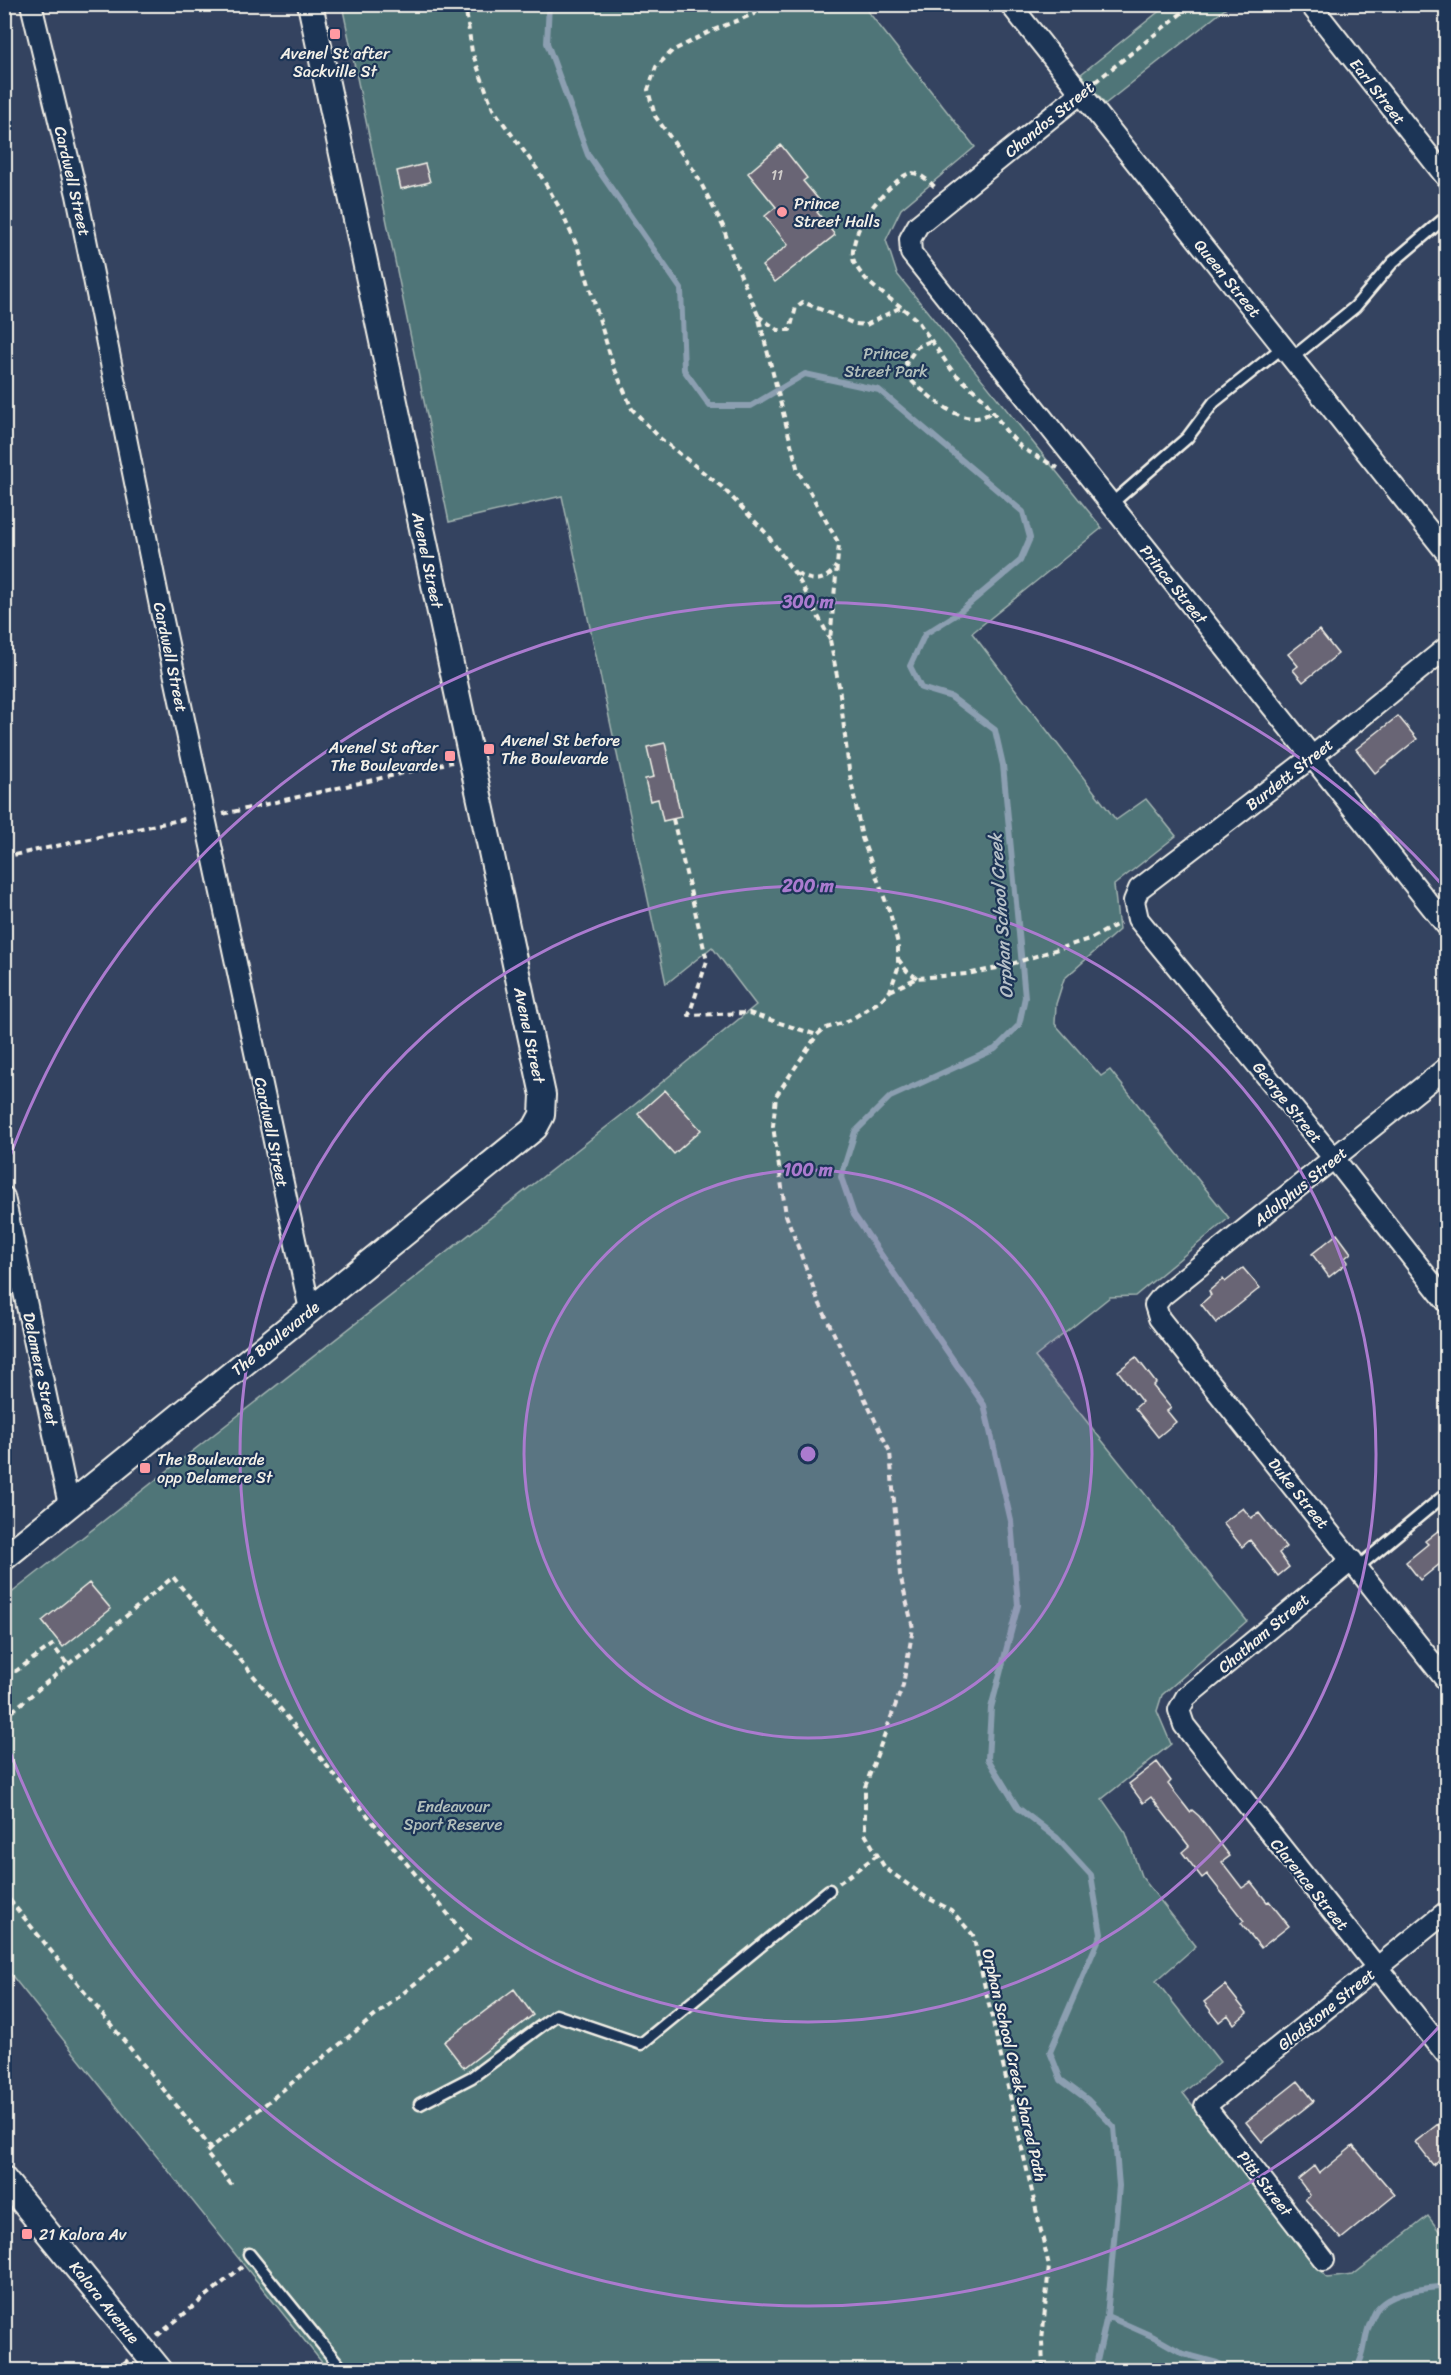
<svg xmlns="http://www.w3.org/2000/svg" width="1451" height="2375" viewBox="0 0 1451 2375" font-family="Sriracha,sans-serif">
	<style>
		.green { fill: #4f7578; stroke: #a2b3b0; stroke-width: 1.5 }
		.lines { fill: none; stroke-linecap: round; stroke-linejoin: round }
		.stream { stroke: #8c9fb1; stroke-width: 6 }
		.building { fill: #696575; stroke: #f4f1e8; stroke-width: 1.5 }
		.service-casing { stroke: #f4f1e8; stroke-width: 15 }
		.minor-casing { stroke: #f4f1e8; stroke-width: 24 }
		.tertiary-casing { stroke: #f4f1e8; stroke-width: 28 }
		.path { stroke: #f4f1e8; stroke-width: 4; stroke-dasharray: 6 4.5; stroke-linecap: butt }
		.service { stroke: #1d3557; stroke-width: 10 }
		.minor { stroke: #1d3557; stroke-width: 20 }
		.tertiary { stroke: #1d3557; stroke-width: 24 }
		.ring { fill: none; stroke: #ab7bcf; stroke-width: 3 }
		.poi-dot { fill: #ff9aa2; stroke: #1d3557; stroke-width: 2 }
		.labels { text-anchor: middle; stroke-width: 4.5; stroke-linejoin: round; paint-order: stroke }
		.number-label { font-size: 14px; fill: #d1cecb }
		.poi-label { font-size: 16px; fill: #f4f1e8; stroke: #1d3557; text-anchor: start }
		.street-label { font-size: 16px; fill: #f4f1e8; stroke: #1d3557 }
		.park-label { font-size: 16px; fill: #b2bfbb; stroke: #1d3557 }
		.water-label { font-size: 18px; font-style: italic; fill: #b7c1c8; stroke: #1d3557 }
		.centre { fill: #ab7bcf; stroke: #1d3557; stroke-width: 3 }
		.ring-label { font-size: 18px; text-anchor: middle; font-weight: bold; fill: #ab7bcf; stroke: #1d3557; stroke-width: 4.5; stroke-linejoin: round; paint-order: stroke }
	</style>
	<rect width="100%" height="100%" fill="#344360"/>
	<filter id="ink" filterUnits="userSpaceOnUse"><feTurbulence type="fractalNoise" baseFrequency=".0167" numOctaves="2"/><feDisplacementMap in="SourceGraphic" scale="12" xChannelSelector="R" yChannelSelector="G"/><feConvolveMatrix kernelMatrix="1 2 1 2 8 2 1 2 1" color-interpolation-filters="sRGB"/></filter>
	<g filter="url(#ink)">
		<path class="green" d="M342,5H863L975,147L901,209L886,240L897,274L1102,528L972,633L1116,820L1146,799L1176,836L1114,885L1119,930L1064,979L1056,1004L1055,1024L1101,1076L1110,1070L1229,1218L1135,1296L1110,1297L1035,1357L1247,1621L1162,1695L1157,1711L1171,1744L1102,1799L1126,1833L1141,1876L1196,1946L1156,1981L1220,2062L1183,2093L1327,2278L1353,2275L1428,2216L1446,2240V2370H328L5,1967V1598L628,1110L756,1005L712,947L666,984L562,496L449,522Z
			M1167,5H1230L1105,104L1081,74Z"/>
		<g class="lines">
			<path class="stream" d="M549,4L547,43L588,155L681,289L684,370L710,406H751L805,374L879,390L1023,512L1030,538L1020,561L957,614L925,634L910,666L921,688L951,697L995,730L1003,765L1025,997L1019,1025L995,1049L890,1097L855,1132L841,1177L854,1215L984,1405L1011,1521L1018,1605L991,1708L988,1759L1018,1808L1057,1838L1091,1875L1101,1934L1050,2052L1061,2080L1088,2100L1114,2127L1119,2186L1107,2316L1095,2370
				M1107,2316L1154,2337L1184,2354L1217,2363L1232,2370
				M1356,2370C1366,2353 1363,2343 1369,2326C1371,2321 1374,2313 1377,2309C1390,2292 1427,2287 1446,2287"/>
		</g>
		<path class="building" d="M781,145L807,178L803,181L824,206L817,212L835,235L775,282L762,266L788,245L765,216L776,207L748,173Z
			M425,164L430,182L401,189L397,171Z
			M1319,630L1338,654L1303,682L1293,670L1298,666L1288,654Z
			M1398,716L1417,739L1375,773L1356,749Z
			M665,743L681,817L663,821L658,799L650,801L645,779L654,777L647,747Z
			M665,1090L701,1130L674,1154L638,1114Z
			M1337,1234L1351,1253L1345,1258L1348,1262L1329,1277L1312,1254Z
			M1243,1268L1260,1288L1216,1323L1201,1304L1211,1295L1209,1291L1223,1279L1225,1282Z
			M1136,1357L1156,1383L1153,1386L1171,1408L1167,1411L1176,1422L1158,1437L1135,1408L1142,1402L1118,1371Z
			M1243,1508L1251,1518L1259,1513L1286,1547L1279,1553L1289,1567L1278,1576L1250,1540L1242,1547L1223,1523Z
			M1439,1530L1446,1539V1559L1420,1580L1406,1562L1428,1544L1425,1541Z
			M89,1583L111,1609L63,1647L42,1621Z
			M1157,1762L1171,1781L1168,1784L1190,1812L1192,1810L1199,1816L1230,1856L1222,1862L1242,1888L1251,1882L1267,1902L1269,1901L1289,1926L1261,1948L1241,1923L1244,1921L1207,1874L1202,1878L1182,1852L1189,1846L1151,1797L1143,1803L1129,1784Z
			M1225,1985L1247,2013L1234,2024L1228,2015L1219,2022L1204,2002Z
			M514,1989L533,2015L464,2068L444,2042Z
			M1298,2081L1314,2101L1262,2142L1246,2122Z
			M1438,2124L1446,2135V2154L1433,2165L1415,2142Z
			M1353,2146L1395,2195L1341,2239L1305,2199L1310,2195L1298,2179L1314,2166L1319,2174Z"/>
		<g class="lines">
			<defs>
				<path id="service" d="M1292,358L1355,307L1393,262L1446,217
					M1110,505L1187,438L1214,402L1283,347
					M1358,1567L1446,1494
					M420,2104L472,2077L556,2015L641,2044L829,1890
					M249,2254L343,2370"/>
				<path id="minor" d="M31,4L77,195L162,616L310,1310
					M1010,4L1446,552
					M1310,4L1446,177
					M1081,93L918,225L910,239L911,253L1446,925
					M1446,648L1313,756L1139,889L1134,901L1138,919L1340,1166L1446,1301
					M1446,1068L1162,1296L1155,1305L1159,1318L1446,1680
					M4,1197L69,1505
					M1352,1560L1186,1697L1179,1710L1184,1725L1446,2054
					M1324,2260L1205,2106L1446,1912"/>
				<path id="tertiary" d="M4,1558L535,1128L542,1115L543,1095L310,4
					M4,2179L160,2370"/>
			</defs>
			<use href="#service" class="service-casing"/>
			<use href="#minor" class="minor-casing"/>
			<use href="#tertiary" class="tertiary-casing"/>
			<path class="path" d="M465,4L472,52L493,109L537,169L559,207L578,248L613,365L632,409L661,439L722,487L766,533L798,578L830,639
				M765,4L754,14L711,31L672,51L656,67L648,90L655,116L695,172L723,226L732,255L758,315L798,471L839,544L830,640L839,686L849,770L862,838L890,913L898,944V968L890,991L880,1001L850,1020L824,1029L817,1035L776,1096L773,1126L786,1215L818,1300L890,1452L900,1575L913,1628L903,1685L865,1787V1834L885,1868L924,1896L951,1910L973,1935L1049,2266L1042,2341L1043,2370
				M1095,82L1193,4
				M901,307C884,294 864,283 854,262C850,251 857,232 862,222C868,210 899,174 911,173C921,173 928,181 935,187L937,186
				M758,316L778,330H790L796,307L803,302L855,324L866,325L901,307L917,320L953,372L984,399L1006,431L1022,448L1058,468
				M930,341L917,347L906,363C908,368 909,376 912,381C915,385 922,390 926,393C943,408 972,429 992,411
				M797,574C814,583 826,582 836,566
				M223,814L452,762
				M673,819L707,961L689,1015L749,1013L817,1035
				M4,857L189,818
				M898,959L907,971L917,978
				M890,991L917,978L967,974L1002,967L1092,938L1120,923
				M4,1670L16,1671L52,1645L69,1666
				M4,1718L173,1577L469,1940L211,2148L4,1893
				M839,1883L877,1855
				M211,2148L206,2153L234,2188
				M157,2336L242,2267
				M115,2370L128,2360"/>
			<use href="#service" class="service"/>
			<use href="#minor" class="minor"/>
			<use href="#tertiary" class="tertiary"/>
		</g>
	</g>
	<circle cx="808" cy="1454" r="284" fill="#ab7bcf" fill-opacity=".12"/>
	<g class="ring">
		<circle cx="808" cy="1454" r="284"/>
		<circle cx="808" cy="1454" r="568"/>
		<path d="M1446 2019A852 852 0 0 1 5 1738M5 1170A852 852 0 0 1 1446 889"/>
	</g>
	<g class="poi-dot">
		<rect x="329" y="28" width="12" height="12" rx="3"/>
		<circle cx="782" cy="212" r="6"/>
		<rect x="483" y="743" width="12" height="12" rx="3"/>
		<rect x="444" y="750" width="12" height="12" rx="3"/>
		<rect x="139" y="1462" width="12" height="12" rx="3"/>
		<rect x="21" y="2228" width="12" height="12" rx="3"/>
	</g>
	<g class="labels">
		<g class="number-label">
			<text x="777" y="180">11</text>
		</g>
		<g class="poi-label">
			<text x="335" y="59" text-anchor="middle">Avenel St after<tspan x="335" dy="18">Sackville St</tspan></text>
			<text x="794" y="209">Prince<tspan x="794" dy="18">Street Halls</tspan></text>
			<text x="501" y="746">Avenel St before<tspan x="501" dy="18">The Boulevarde</tspan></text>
			<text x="438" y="753" text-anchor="end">Avenel St after<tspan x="438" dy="18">The Boulevarde</tspan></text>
			<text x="157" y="1465">The Boulevarde<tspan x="157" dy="18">opp Delamere St</tspan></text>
			<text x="39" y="2240">21 Kalora Av</text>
		</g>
		<g class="street-label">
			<text transform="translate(1378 91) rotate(52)" y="6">Earl Street</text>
			<text transform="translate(1049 119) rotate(-39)" y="6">Chandos Street</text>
			<text transform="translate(73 181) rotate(77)" y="6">Cardwell Street</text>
			<text transform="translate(1228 278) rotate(51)" y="6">Queen Street</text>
			<text transform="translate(428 560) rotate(78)" y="6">Avenel Street</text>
			<text transform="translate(1174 584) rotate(51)" y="6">Prince Street</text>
			<text transform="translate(171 657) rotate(78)" y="6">Cardwell Street</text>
			<text transform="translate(1289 774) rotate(-38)" y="6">Burdett Street</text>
			<text transform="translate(530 1035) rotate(78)" y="6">Avenel Street</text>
			<text transform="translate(1288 1102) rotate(51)" y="6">George Street</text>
			<text transform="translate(272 1132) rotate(78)" y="6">Cardwell Street</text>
			<text transform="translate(1300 1186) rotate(-39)" y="6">Adolphus Street</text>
			<text transform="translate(275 1338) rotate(-39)" y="6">The Boulevarde</text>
			<text transform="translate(41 1369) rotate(78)" y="6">Delamere Street</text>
			<text transform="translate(1299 1493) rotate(51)" y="6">Duke Street</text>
			<text transform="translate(1263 1633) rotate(-40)" y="6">Chatham Street</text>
			<text transform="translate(1310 1884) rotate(51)" y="6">Clarence Street</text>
			<text transform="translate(1326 2009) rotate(-39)" y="6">Gladstone Street</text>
			<text transform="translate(1015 2065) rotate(77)" y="6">Orphan School Creek Shared Path</text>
			<text transform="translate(1265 2183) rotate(52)" y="6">Pitt Street</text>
			<text transform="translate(105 2302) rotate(51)" y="6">Kalora Avenue</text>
		</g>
		<g class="park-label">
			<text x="886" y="359">Prince<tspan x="886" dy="18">Street Park</tspan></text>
			<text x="453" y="1812">Endeavour<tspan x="453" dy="18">Sport Reserve</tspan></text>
		</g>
		<g class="water-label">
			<text transform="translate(1001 916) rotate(-94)" y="6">Orphan School Creek</text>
		</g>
	</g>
	<circle cx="808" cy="1454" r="9" class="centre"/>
	<g class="ring-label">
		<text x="808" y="608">300 m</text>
		<text x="808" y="892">200 m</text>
		<text x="808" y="1176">100 m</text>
	</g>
	<rect width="1451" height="2375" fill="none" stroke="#1d3557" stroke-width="24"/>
	<rect x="12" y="12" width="1427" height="2351" fill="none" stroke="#f4f1e8" stroke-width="2" filter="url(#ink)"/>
</svg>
